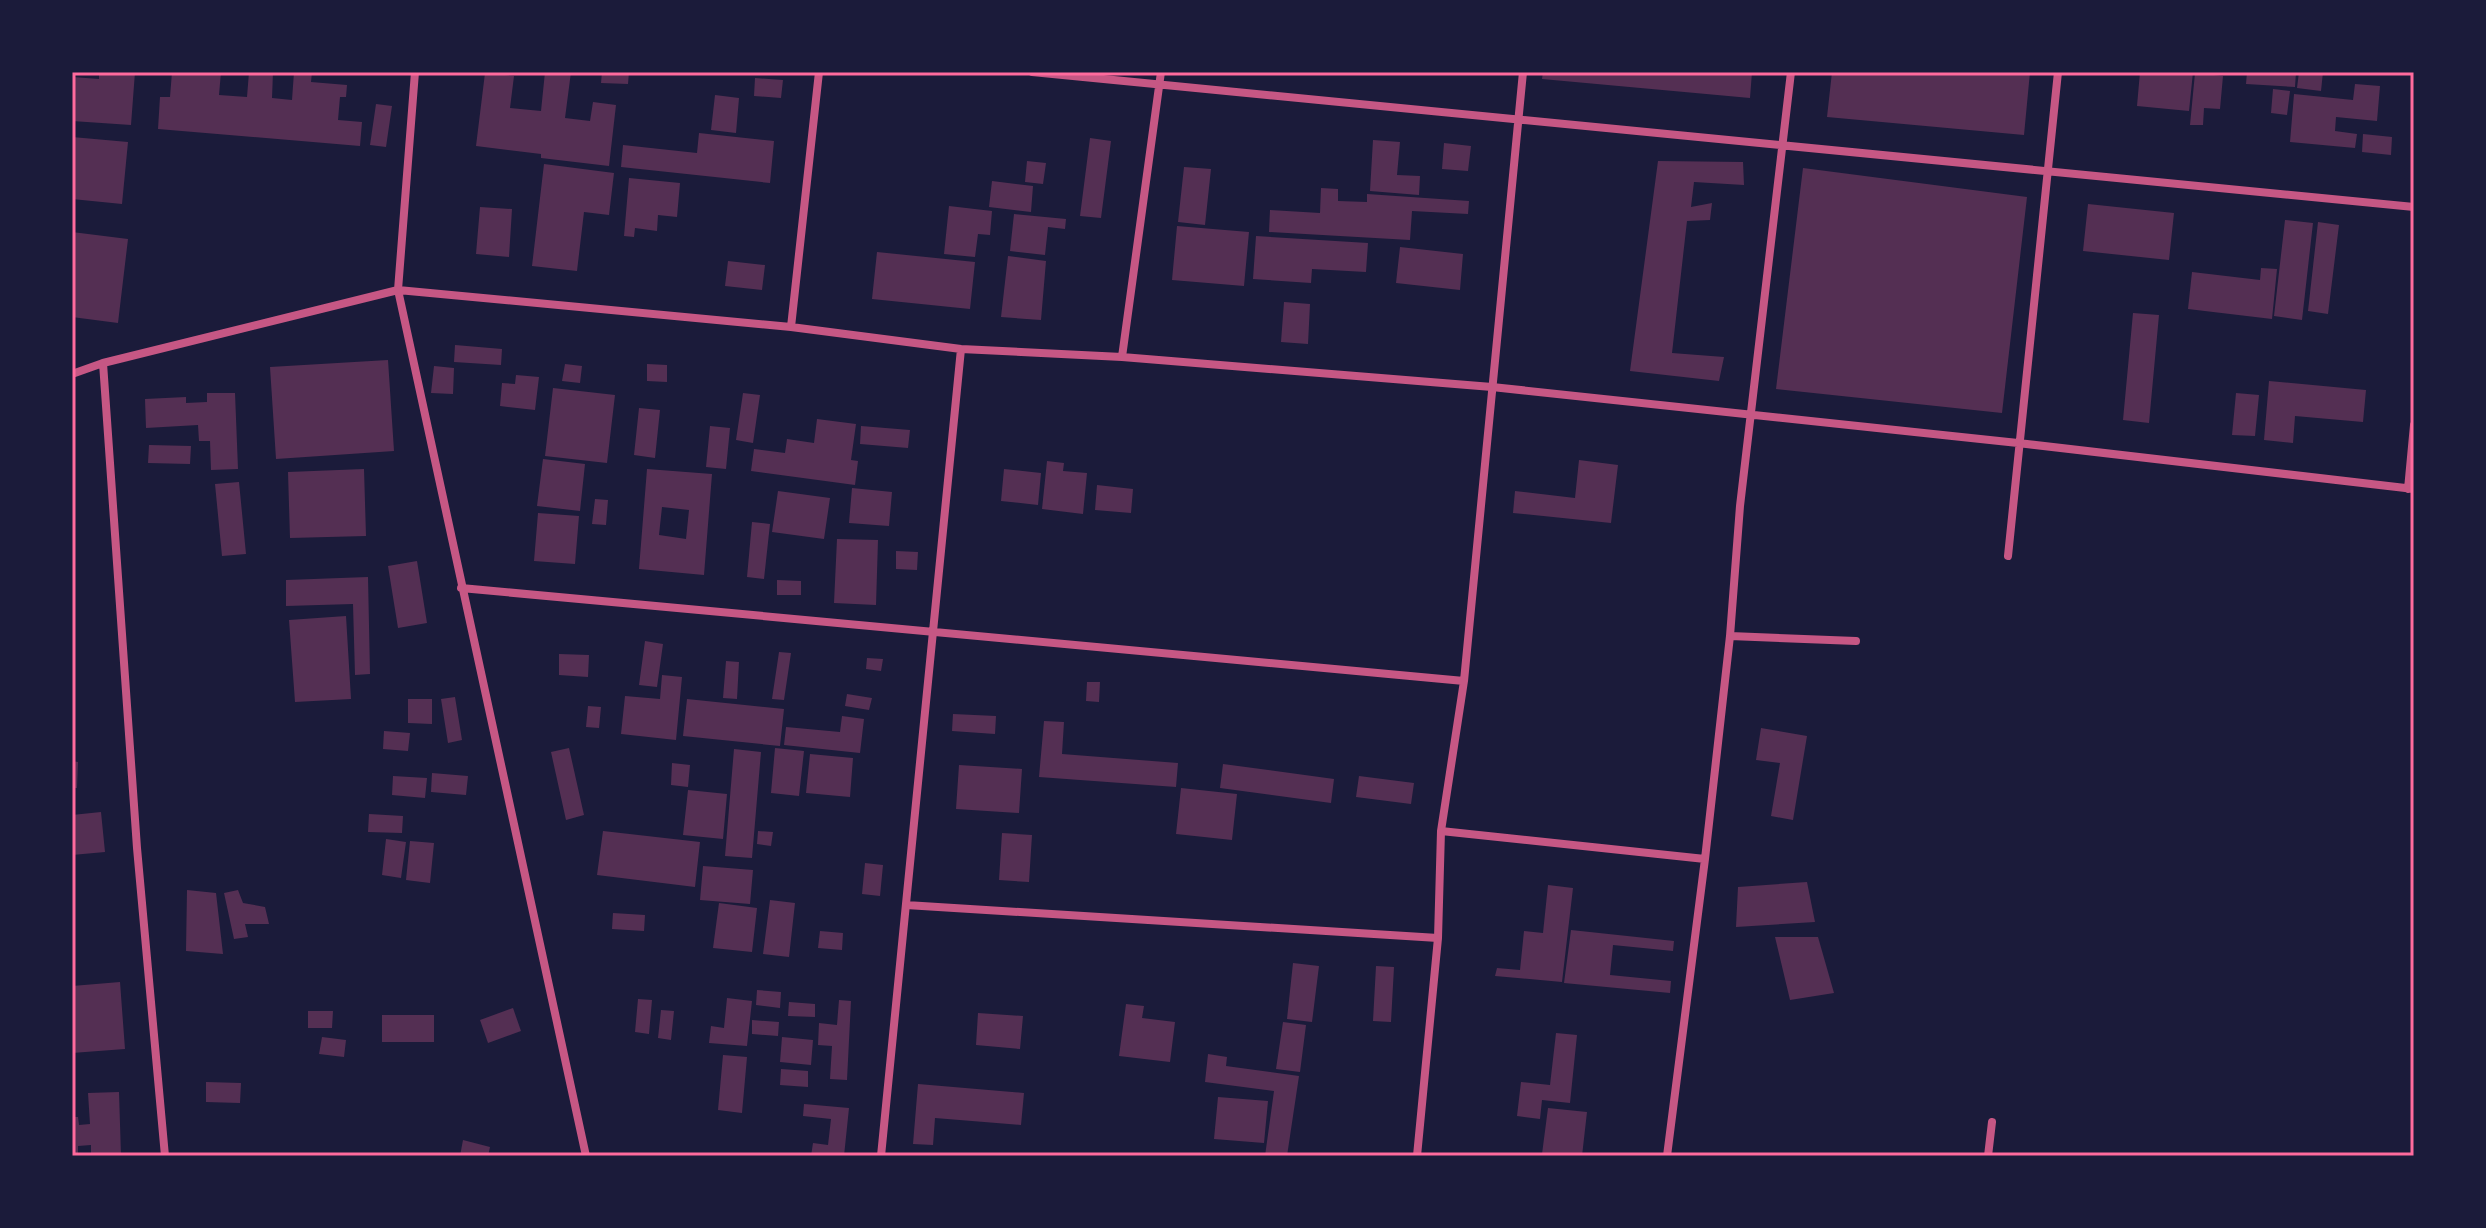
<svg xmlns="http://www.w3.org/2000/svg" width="2486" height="1228" viewBox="0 0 2486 1228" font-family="Mulish,sans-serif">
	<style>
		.building { fill: #542f53; fill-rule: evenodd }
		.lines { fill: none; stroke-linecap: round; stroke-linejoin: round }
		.minor { stroke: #c65784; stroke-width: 8 }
		.neatline { fill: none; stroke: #ff6b9d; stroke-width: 3 }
	</style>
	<rect width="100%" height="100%" fill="#1b1b3a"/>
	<path class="building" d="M99,72H135L131,125L72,121V77L99,79Z
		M172,72H221L219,95L247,97L249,72H273L272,98L292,100L294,72H312L311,82L347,85L346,97H340L338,120L362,122L360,146L158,129L160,97H170Z
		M545,72H571L565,118L590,121L593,102L616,105L609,166L541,158V154L476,146L485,73L514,76L510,108L541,111Z
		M602,72H629L628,84L601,83Z
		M1543,72H1752L1750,98L1542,79Z
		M1832,72H2030L2024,135L1827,117Z
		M2140,72H2193L2189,111L2137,106Z
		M2247,72H2296L2295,87L2246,84Z
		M2299,72H2323L2321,91L2297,88Z
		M2195,73L2223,76L2220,109L2204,108L2203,125H2190Z
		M755,78L783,80L781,98L754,96Z
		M2355,84L2380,86L2377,121L2336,117L2335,131L2357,134L2355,148L2290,142L2294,94L2353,100Z
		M2273,89L2290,91L2287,115L2271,113Z
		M715,95L739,98L736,133L711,130Z
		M376,104L392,106L386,147L370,145Z
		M699,133L774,141L770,183L621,167L623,145L697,153Z
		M2363,134L2392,137L2391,155L2362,152Z
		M72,137L128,142L122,204L72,199Z
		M1090,138L1111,141L1101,218L1080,216Z
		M1373,140L1400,142L1397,175L1420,176L1419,195L1370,191Z
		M1444,143L1471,146L1468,171L1442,169Z
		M1027,161L1046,163L1043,184L1025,182Z
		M1658,161L1743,162L1744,185L1694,182L1691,207L1712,203L1710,220L1687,221L1672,353L1724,357L1719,381L1630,371Z
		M544,164L614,173L609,215L584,212L577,271L532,266Z
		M1184,167L1211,169L1205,225L1178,222Z
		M1803,168L2027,197L2002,413L1776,389Z
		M629,178L680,183L677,217L658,215L657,231L635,228L634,237L624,236Z
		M992,181L1033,186L1031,212L989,207Z
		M1321,188L1338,189V201L1367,202V194L1469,201L1468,214L1412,211L1410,240L1269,232L1270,210L1320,213Z
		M2088,204L2174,213L2169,260L2083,251Z
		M949,206L992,211L990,235L978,234L975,257L944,254Z
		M480,207L512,209L509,257L476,254Z
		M1014,214L1066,219L1065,229L1048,227L1045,255L1010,251Z
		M2285,220L2313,223L2302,320L2274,316Z
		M2318,222L2339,225L2328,314L2308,311Z
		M1177,226L1249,232L1244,286L1172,280Z
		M72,232L128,239L118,323L72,317Z
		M1256,236L1368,243L1366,272L1312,269L1311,283L1253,279Z
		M1400,247L1463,254L1460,290L1396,283Z
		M877,252L975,262L970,309L872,299Z
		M1008,256L1046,261L1041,320L1001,317Z
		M728,261L765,265L762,290L725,286Z
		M2261,268L2277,269L2272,319L2188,309L2192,272L2260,280Z
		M1284,302L1310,304L1308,344L1281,342Z
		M2133,313L2159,315L2149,423L2123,420Z
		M455,345L502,349L501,365L454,362Z
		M388,360L394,451L276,459L270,367Z
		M565,364L582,366L580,383L562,381Z
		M647,364L667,365V382L647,381Z
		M434,366L454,368L453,394L431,393Z
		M516,375L539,377L535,410L500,406L502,383L515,384Z
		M2269,381L2366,390L2363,422L2295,416L2293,443L2264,440Z
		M553,388L615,395L607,463L545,456Z
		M207,393H235L238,469L211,470L210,441H199L198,425L146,428L145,399L186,397V403L207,402Z
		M743,393L760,395L753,443L736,440Z
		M2236,393L2259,395L2255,436L2232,435Z
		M639,408L660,410L655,458L634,455Z
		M817,419L856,424L851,460L858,461L855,485L751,471L754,449L785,453L787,439L814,443Z
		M710,426L730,428L726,469L706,467Z
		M861,426L910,430L908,448L860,444Z
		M149,445L191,446L190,464L148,463Z
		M543,459L585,464L580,511L537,506Z
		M1579,460L1618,465L1611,523L1513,513L1515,491L1575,498Z
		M1047,461L1064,463L1063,471L1087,473L1083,514L1042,509Z
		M364,469L366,536L290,538L288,472Z
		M647,469L712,474L704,575L639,569ZM662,507L689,510L686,539L659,535Z
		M1004,469L1041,473L1038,505L1001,501Z
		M239,482L246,554L222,556L215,484Z
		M1097,485L1133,489L1131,513L1095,510Z
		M852,488L892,492L889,526L849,523Z
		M778,491L830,498L824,539L772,532Z
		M595,499L608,500L606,525L592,524Z
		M538,513L579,516L575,564L534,561Z
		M752,522L770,524L764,579L747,577Z
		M837,539L878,540L876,605L834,603Z
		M896,551L918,552L917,570L896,569Z
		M417,561L427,623L398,628L388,566Z
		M368,577L370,674L355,675L353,604L286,606V580Z
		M777,580L801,581V595H777Z
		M346,616L351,699L295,702L289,620Z
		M645,641L663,644L657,687L639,685Z
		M779,652L791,653L784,700L772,699Z
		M559,654L589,655L588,677L559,675Z
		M867,658L883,659L881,671L866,669Z
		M726,661L739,662L737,699L723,698Z
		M662,675L682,677L676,740L621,734L625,696L660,699Z
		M1087,682H1100L1099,702L1086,701Z
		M847,694L872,698L869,710L845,706Z
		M455,697L462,740L448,743L441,699Z
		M408,699H432V724L408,723Z
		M687,699L784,709L780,746L683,736Z
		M588,706L601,707L599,728L586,727Z
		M953,714L996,716L995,734L952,731Z
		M842,716L864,719L860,753L784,745L786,727L840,732Z
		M1044,721L1064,722L1062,754L1178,763L1176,787L1039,777Z
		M1761,728L1807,736L1793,820L1771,816L1780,763L1756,760Z
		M384,731L410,733L408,751L383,749Z
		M569,748L584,815L566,820L551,752Z
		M775,748L804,751L799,796L771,793Z
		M734,749L761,752L752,858L725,856Z
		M810,754L853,758L850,797L806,793Z
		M72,761L78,762L77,788H72Z
		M672,763L690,765L688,787L671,785Z
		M1223,764L1334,779L1331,803L1220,788Z
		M959,765L1022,769L1019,813L956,809Z
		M432,773L468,776L466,795L431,792Z
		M393,776L427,778L425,798L392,795Z
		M1359,776L1414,783L1411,804L1356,797Z
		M1181,788L1237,794L1232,840L1176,834Z
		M688,790L727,794L723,839L683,835Z
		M101,812L105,852L72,855V815Z
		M369,814L403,816L402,833L368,832Z
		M603,831L700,842L695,887L597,875Z
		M758,831L773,832L771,846L757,844Z
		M1002,833L1032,835L1029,882L999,880Z
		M386,839L406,842L401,878L382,875Z
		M410,841L434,843L430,883L406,880Z
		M865,863L883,865L880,896L862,894Z
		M703,866L753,870L750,904L700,900Z
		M1807,882L1815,922L1736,927L1738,887Z
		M1548,885L1573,888L1562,982L1495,976L1497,968L1520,970L1524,931L1543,933Z
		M187,890L216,893L223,954L186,951Z
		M238,890L243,903L265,907L269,924H245L248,937L234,939L224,893Z
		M770,900L795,903L789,957L763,954Z
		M719,903L757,908L752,952L713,948Z
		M613,913L645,915L644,931L612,929Z
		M1571,930L1674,941L1673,951L1613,945L1610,975L1671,981L1670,993L1564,983Z
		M820,931L843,933L842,950L818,948Z
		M1775,937H1818L1834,993L1790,1000Z
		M1293,963L1319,966L1312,1022L1287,1019Z
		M1376,966L1394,967L1391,1022L1373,1021Z
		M120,982L125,1049L72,1053V986Z
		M757,990L781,992L780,1008L756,1005Z
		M727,998L752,1001L747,1046L709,1043L711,1026L724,1028Z
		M638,999L652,1000L649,1034L635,1032Z
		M839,1000L851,1001L847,1080L830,1079L832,1046L818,1045L819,1023L837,1025Z
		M789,1002L815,1004V1017L788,1016Z
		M1126,1004L1144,1006L1142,1018L1175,1022L1170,1062L1119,1056Z
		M513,1008L521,1031L488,1043L480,1020Z
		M661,1010L674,1011L671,1040L658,1038Z
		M308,1011H333L332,1028H308Z
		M978,1013L1023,1016L1020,1049L976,1045Z
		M382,1015H434V1042H382Z
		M752,1020L779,1022L778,1036L752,1034Z
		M1283,1022L1306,1025L1300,1072L1276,1069Z
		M1556,1033L1577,1035L1570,1103L1542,1100L1540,1119L1517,1116L1521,1082L1550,1085Z
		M322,1037L346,1040L344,1057L319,1054Z
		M782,1037L813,1040L811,1065L780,1062Z
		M1208,1054L1227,1057L1226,1066L1299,1076L1287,1156H1265L1274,1091L1205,1082Z
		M723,1055L747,1057L742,1113L718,1110Z
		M781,1069L808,1071V1087L780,1085Z
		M206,1082L241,1083L240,1103L206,1102Z
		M918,1084L1024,1093L1021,1125L935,1118L933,1145L913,1144Z
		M119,1092L121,1156H91V1145L78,1146V1156H72V1117H78L79,1125L90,1124L88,1093Z
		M1218,1097L1268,1101L1264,1143L1214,1139Z
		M804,1104L849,1108L844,1156H811L813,1143L828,1145L831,1119L803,1116Z
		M1548,1108L1587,1112L1582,1156L1542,1154Z
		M463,1140L490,1147L488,1156H460Z"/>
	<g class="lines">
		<path class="minor" d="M415,72L398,290L586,1156
			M1032,72L2414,207
			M791,327L819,72
			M1122,357L1161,72
			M103,363L137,848L165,1156
			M72,374L103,363L398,290L791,327L961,349L1122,357L1492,387L2018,443L2414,489
			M2408,489L2414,425
			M2008,556L2058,72
			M461,588L1464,681
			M1730,636L1856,641
			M1441,831L1705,859
			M906,905L1438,938
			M881,1156L961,349
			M1417,1156L1438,938L1441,831L1464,681L1523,72
			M1667,1156L1705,859L1730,636L1740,506L1791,72
			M1988,1156L1992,1122"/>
	</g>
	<rect width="2486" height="1228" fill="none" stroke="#1b1b3a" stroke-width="148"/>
	<rect x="74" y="74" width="2338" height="1080" class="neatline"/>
</svg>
